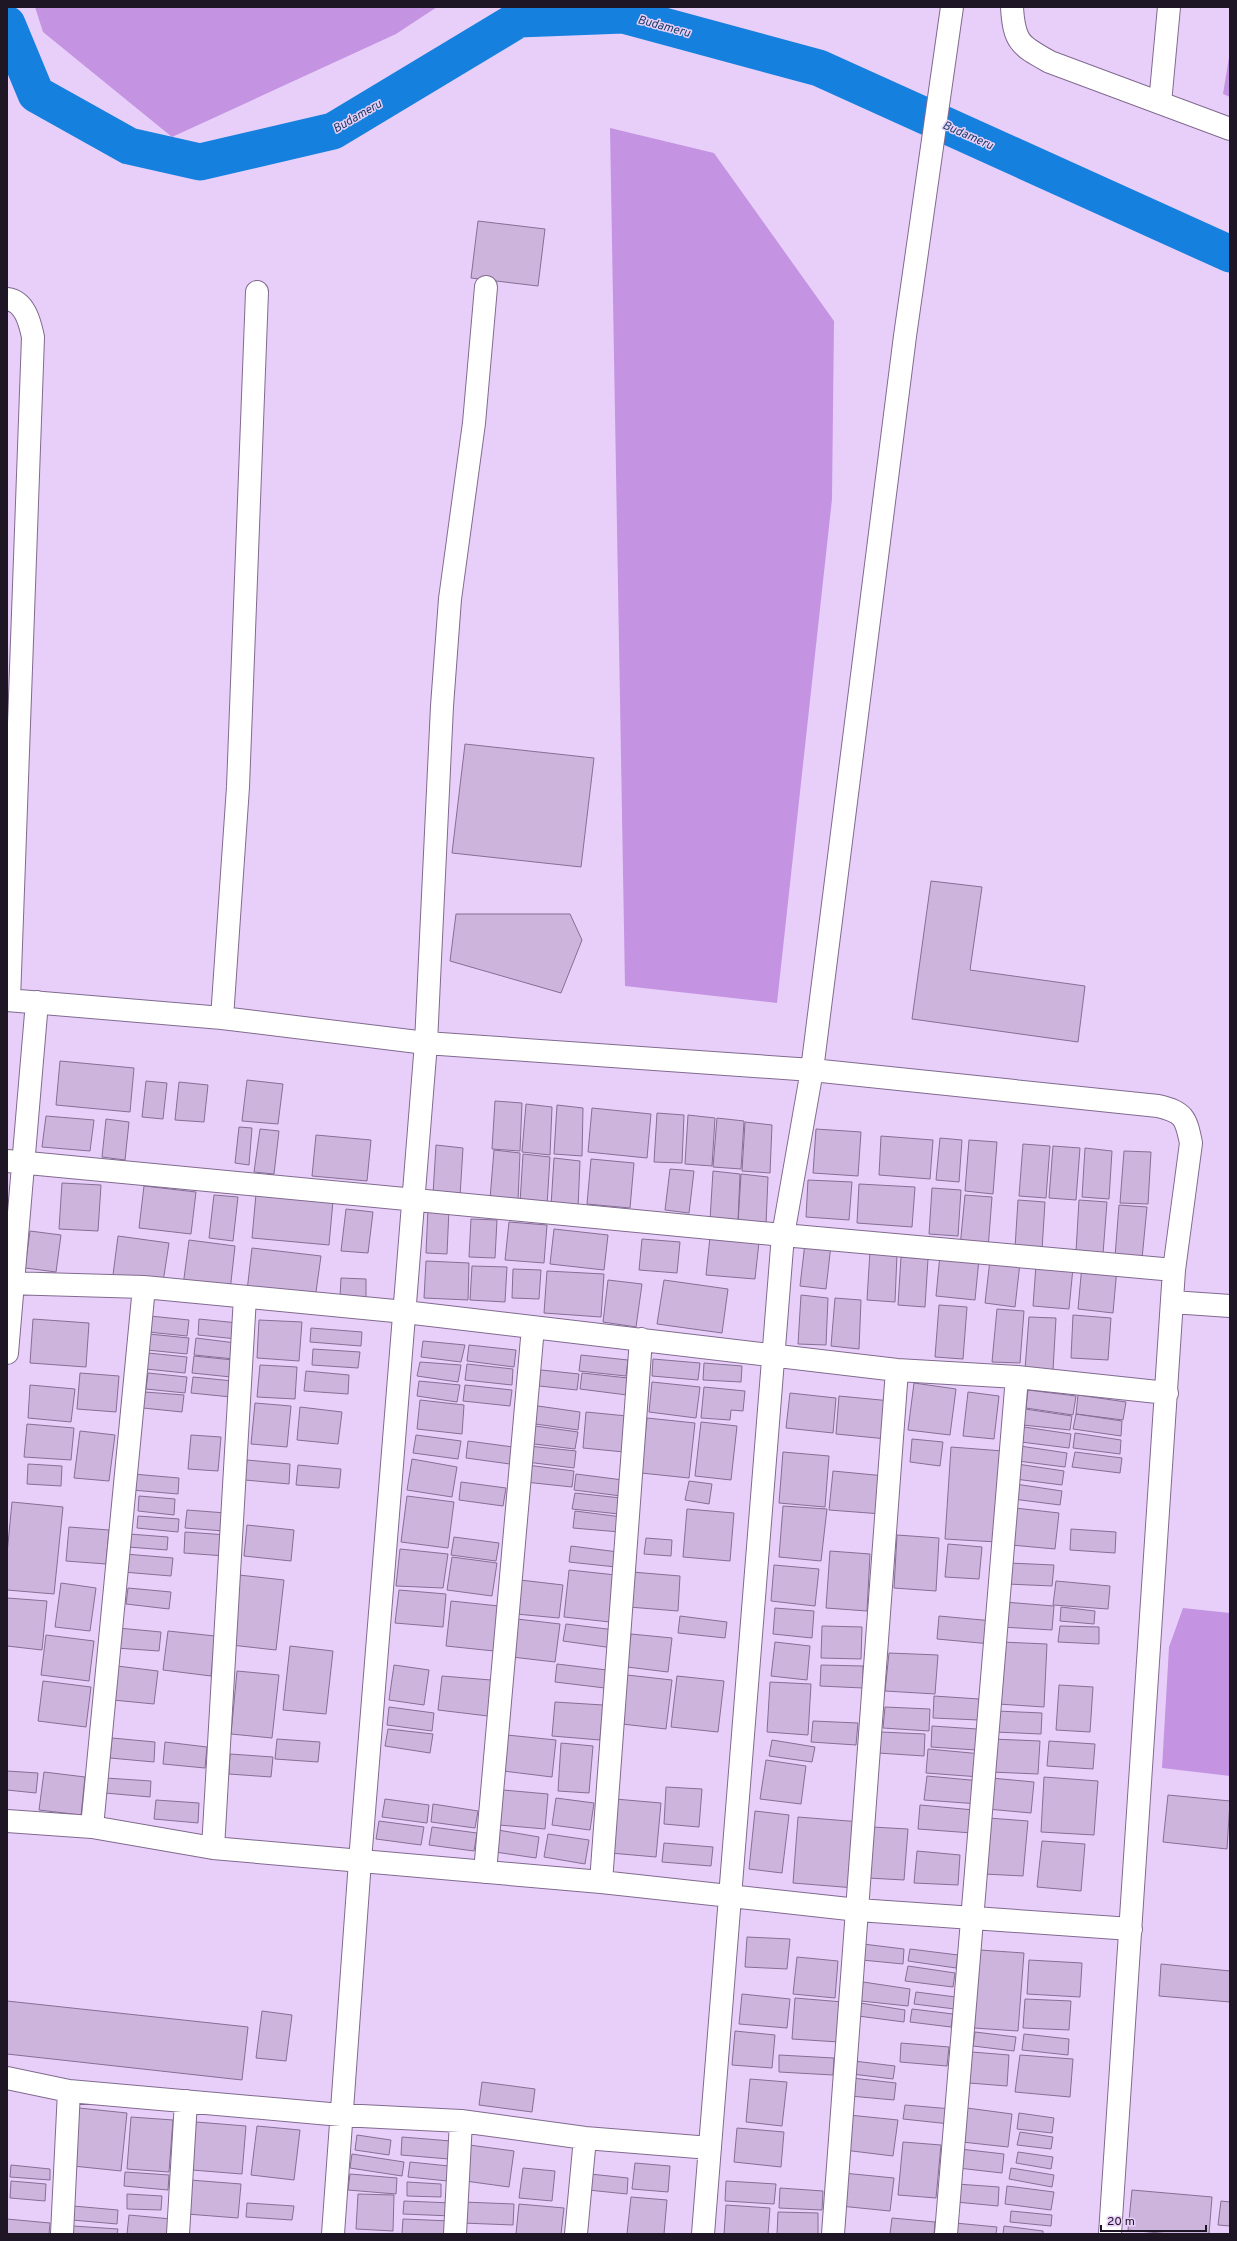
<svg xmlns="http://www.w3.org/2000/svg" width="1237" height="2241" viewBox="0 0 1237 2241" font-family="Overpass,sans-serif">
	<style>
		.green { fill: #c494e2 }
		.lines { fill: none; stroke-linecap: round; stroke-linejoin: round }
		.canal { stroke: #1580de; stroke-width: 37 }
		.building { fill: #cdb4dd; stroke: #856f94 }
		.minor-casing { stroke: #816a8f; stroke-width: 24 }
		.minor { stroke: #fff; stroke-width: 22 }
		.labels { text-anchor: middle; stroke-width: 3; stroke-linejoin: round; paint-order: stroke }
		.water-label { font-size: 12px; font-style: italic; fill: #193e65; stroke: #e8cff9 }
	</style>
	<rect width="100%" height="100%" fill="#e8cff9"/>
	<path class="green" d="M35,7H437L396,34L172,137L43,32Z
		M1230,51V97L1223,94Z
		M610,128L714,153L834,321L832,499L777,1003L625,986Z
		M1183,1608L1230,1613V1776L1162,1768L1169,1647Z"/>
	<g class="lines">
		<path class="canal" d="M7,24L36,94L129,146L200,162L333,131L519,19L623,15L819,68L1230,254"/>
	</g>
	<path class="building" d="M478,221L545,229L538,286L471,278Z
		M465,744L594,758L581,867L452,853Z
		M931,881L982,887L970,970L1085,986L1078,1042L912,1019Z
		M456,914H570L582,940L561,993L450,961Z
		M60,1061L134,1068L130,1112L56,1105Z
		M247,1080L283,1084L278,1124L242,1121Z
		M146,1081L167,1083L163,1119L142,1117Z
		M179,1082L208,1085L204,1122L175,1120Z
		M495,1101L522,1103L520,1151L492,1149Z
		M526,1104L552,1107L550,1155L522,1152Z
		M557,1105L583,1108L582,1156L554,1154Z
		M592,1108L651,1114L647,1158L588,1152Z
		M657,1113L684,1115L682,1163L654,1162Z
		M688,1115L715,1118L712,1166L685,1164Z
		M46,1116L94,1120L90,1151L42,1147Z
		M717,1118L744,1121L741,1169L713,1167Z
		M106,1119L129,1122L125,1160L102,1157Z
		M745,1122L772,1125L770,1173L742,1171Z
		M239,1127L252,1128L249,1165L235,1163Z
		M260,1129L279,1131L274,1174L254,1172Z
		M816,1129L861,1132L858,1176L813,1173Z
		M316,1135L371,1140L367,1181L312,1176Z
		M881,1136L933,1140L930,1179L879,1175Z
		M940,1138L962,1140L959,1182L936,1180Z
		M969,1140L997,1142L993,1194L965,1191Z
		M1023,1144L1050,1146L1046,1198L1019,1196Z
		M436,1145L463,1148L460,1196L433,1194Z
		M1053,1146L1080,1148L1076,1200L1049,1198Z
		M1085,1148L1112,1151L1109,1199L1082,1197Z
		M494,1150L520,1153L518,1201L490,1199Z
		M1124,1151L1151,1152L1148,1204L1120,1203Z
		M523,1154L550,1157L547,1205L520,1203Z
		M554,1158L580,1161L578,1208L551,1206Z
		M591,1159L634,1163L630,1208L587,1204Z
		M670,1169L694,1171L689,1213L665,1210Z
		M713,1171L740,1174L738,1222L710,1220Z
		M741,1174L768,1177L766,1225L738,1223Z
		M808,1180L852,1182L849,1220L806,1217Z
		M62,1183L101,1185L98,1231L59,1229Z
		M859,1184L915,1187L912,1227L857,1223Z
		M144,1186L196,1192L191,1234L139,1228Z
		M932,1188L961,1190L958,1236L929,1234Z
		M256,1194L333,1201L329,1245L252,1238Z
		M214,1195L238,1197L233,1241L209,1238Z
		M965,1195L992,1197L988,1249L960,1247Z
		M1018,1200L1045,1202L1042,1250L1015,1248Z
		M1079,1200L1107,1202L1103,1254L1076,1252Z
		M1119,1205L1147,1207L1142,1259L1115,1257Z
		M428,1208L449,1209L447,1254L426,1253Z
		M346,1209L373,1212L368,1253L341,1251Z
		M471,1219L497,1220L495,1258L469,1257Z
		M509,1222L547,1225L544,1263L505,1260Z
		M554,1229L608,1235L604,1270L550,1264Z
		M30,1231L61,1235L56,1272L25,1268Z
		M118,1236L169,1243L163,1282L113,1275Z
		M710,1237L759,1242L755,1279L706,1275Z
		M642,1239L680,1242L677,1273L639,1270Z
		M189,1240L235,1246L230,1291L183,1286Z
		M805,1243L831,1245L826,1289L800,1286Z
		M252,1248L321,1256L315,1299L247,1291Z
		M870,1251L897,1254L895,1302L867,1300Z
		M940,1255L979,1259L975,1300L936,1296Z
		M901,1257L928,1259L925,1307L898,1305Z
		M990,1260L1020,1263L1015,1307L985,1303Z
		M426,1261L469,1263L468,1300L424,1298Z
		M1036,1265L1073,1268L1069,1309L1033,1306Z
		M1082,1265L1117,1268L1113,1313L1078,1309Z
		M472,1266L507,1267L505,1302L470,1300Z
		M513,1269L541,1270L539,1299L512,1298Z
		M547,1271L604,1274L601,1317L544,1313Z
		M341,1278L366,1279V1298L340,1297Z
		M608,1280L642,1284L636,1327L603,1322Z
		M664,1280L728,1289L722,1333L657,1324Z
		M801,1295L828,1298L826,1345L798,1344Z
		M835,1298L861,1300L859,1349L831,1346Z
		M939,1305L967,1307L963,1359L935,1357Z
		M997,1309L1024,1311L1020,1363L992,1362Z
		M1073,1315L1111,1318L1108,1360L1071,1358Z
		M150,1316L189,1320L187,1336L148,1332Z
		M1029,1317L1056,1318L1053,1370L1025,1369Z
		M33,1319L89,1323L86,1367L30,1363Z
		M199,1319L238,1323L237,1339L198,1335Z
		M259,1320L302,1322L299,1361L257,1358Z
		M311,1328L362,1332L361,1346L310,1342Z
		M149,1334L189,1338L187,1354L147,1350Z
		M196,1338L236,1343L234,1359L194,1355Z
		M423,1341L465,1345L461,1362L421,1357Z
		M469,1345L516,1350L514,1367L467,1361Z
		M313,1349L360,1352L358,1368L312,1365Z
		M148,1353L187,1357L185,1373L146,1369Z
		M581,1355L628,1360L626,1376L579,1371Z
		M194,1356L233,1360L231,1377L192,1373Z
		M653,1359L700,1363L698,1380L652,1376Z
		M420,1362L461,1365L458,1382L417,1376Z
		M704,1363L742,1366L741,1382L703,1380Z
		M467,1364L513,1369L512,1385L465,1380Z
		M260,1365L297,1367L295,1399L257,1397Z
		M532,1369L579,1374L577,1390L530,1385Z
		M306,1371L349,1375L348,1394L304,1391Z
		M80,1373L119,1376L116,1412L77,1409Z
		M148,1373L187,1377L185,1393L146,1389Z
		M582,1373L628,1378L627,1395L580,1389Z
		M193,1377L233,1381L231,1397L191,1393Z
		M419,1381L460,1385L457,1402L417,1396Z
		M652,1382L700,1387L696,1418L649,1412Z
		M914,1383L956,1389L950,1435L908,1430Z
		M30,1385L75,1389L71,1422L28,1418Z
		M465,1385L512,1390L510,1406L463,1401Z
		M704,1387L745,1391L743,1411L731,1410L730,1420L701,1418Z
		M1028,1390L1076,1396L1073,1415L1026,1408Z
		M145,1392L184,1395L182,1412L143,1408Z
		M968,1392L999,1396L994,1439L963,1436Z
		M790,1393L836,1398L833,1433L786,1428Z
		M1078,1395L1126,1402L1123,1420L1076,1414Z
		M839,1396L891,1401L887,1439L836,1434Z
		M420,1400L464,1405L462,1434L417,1429Z
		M255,1403L291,1406L287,1447L251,1444Z
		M531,1405L580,1412L578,1430L528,1423Z
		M300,1407L342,1412L338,1444L297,1440Z
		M1025,1409L1072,1416L1070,1430L1023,1425Z
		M586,1412L627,1416L624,1452L583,1448Z
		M1076,1414L1122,1421L1121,1436L1073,1429Z
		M647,1418L695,1423L689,1478L641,1473Z
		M701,1422L737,1426L731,1480L695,1476Z
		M27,1424L74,1428L71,1460L24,1457Z
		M528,1425L578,1432L575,1449L526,1443Z
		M1024,1427L1071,1434L1069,1448L1021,1442Z
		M80,1431L115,1435L109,1481L74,1478Z
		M1075,1433L1121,1440L1120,1454L1073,1448Z
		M191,1435L221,1437L218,1471L188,1469Z
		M416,1435L461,1441L458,1459L413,1453Z
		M912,1439L943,1442L940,1466L910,1462Z
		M468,1441L513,1447L510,1464L466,1458Z
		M529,1446L576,1451L574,1468L527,1462Z
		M1020,1446L1067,1453L1065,1467L1018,1461Z
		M951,1447L1003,1451L997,1542L945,1539Z
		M783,1452L829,1456L825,1507L779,1503Z
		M1075,1452L1122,1458L1120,1473L1072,1467Z
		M412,1459L457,1467L452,1497L407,1490Z
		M247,1460L290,1464L289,1484L245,1480Z
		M28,1464L62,1466L61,1486L27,1484Z
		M1017,1464L1064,1471L1062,1485L1015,1479Z
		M298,1465L341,1469L339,1488L296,1485Z
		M527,1465L574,1471L572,1487L525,1482Z
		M833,1471L885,1476L882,1514L829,1510Z
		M133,1474L179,1478L178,1494L132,1490Z
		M576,1474L623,1480L621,1496L574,1490Z
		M689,1481L712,1484L709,1504L685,1500Z
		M461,1482L506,1488L503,1506L459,1500Z
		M1015,1484L1062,1491L1060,1505L1013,1499Z
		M575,1493L621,1498L619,1514L572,1509Z
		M139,1496L175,1499L174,1515L138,1511Z
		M407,1496L454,1502L448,1548L401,1542Z
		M12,1502L63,1507L54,1594L7,1590V1554Z
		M783,1506L827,1509L821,1561L779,1557Z
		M1015,1508L1059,1513L1055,1549L1011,1545Z
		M687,1509L734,1513L730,1561L683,1557Z
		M187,1510L226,1513L224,1531L185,1528Z
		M575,1511L622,1517L620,1532L573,1528Z
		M138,1516L179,1519L178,1532L137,1528Z
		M247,1525L294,1530L291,1561L244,1556Z
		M69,1527L109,1530L106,1564L66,1561Z
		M1071,1529L1116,1532L1115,1553L1070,1550Z
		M185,1532L227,1535L225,1556L184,1553Z
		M129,1534L168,1537L167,1550L128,1547Z
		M897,1535L939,1538L936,1591L894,1588Z
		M454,1537L499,1543L496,1561L451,1555Z
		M646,1538L672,1540L671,1556L644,1554Z
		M948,1544L982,1547L979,1579L945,1577Z
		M571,1546L618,1552L616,1567L569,1562Z
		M400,1549L448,1554L443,1588L396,1586Z
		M830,1551L870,1554L867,1611L826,1608Z
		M125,1554L173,1558L171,1576L123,1572Z
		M452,1557L497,1563L492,1596L447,1590Z
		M1009,1563L1054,1565L1052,1586L1007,1584Z
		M774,1565L819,1569L815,1606L771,1601Z
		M569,1570L616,1575L610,1622L564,1617Z
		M632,1572L680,1576L678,1611L629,1607Z
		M239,1575L284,1580L276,1650L231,1645Z
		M520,1580L563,1585L559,1618L516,1614Z
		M1056,1581L1110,1586L1108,1609L1053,1605Z
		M61,1583L96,1588L90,1631L55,1627Z
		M128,1588L171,1592L169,1609L126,1604Z
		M399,1590L446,1594L443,1627L395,1623Z
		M7,1598L47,1601L42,1650L7,1646Z
		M451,1601L499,1606L494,1651L446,1646Z
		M1004,1602L1054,1606L1052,1630L1002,1627Z
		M1061,1607L1095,1611L1094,1624L1060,1621Z
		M775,1608L814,1611L812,1638L773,1634Z
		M680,1616L727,1622L725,1638L678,1633Z
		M939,1616L993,1621L991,1644L937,1639Z
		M517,1619L560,1624L555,1662L512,1657Z
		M566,1624L615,1630L613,1648L563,1641Z
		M822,1626L862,1627L861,1659L821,1658Z
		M1060,1626L1099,1627V1644L1058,1642Z
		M118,1628L161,1632L159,1651L116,1648Z
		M168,1631L215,1636L211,1676L163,1670Z
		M631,1634L672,1638L668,1672L627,1667Z
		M46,1635L94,1641L89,1681L41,1675Z
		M775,1642L810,1646L807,1680L771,1676Z
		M1001,1642L1047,1644L1044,1707L998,1704Z
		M290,1646L333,1651L326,1714L283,1710Z
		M889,1653L938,1655L935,1694L885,1691Z
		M557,1664L607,1670L605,1688L555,1682Z
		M394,1665L429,1670L424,1705L389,1700Z
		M821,1665L863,1666V1688L820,1686Z
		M117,1666L158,1671L154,1704L113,1700Z
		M237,1671L279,1675L272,1738L231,1734Z
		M627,1675L672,1680L666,1729L622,1724Z
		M442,1676L491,1680L488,1716L438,1710Z
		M677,1676L724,1681L718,1732L671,1727Z
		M43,1681L91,1687L86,1727L38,1721Z
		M770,1682L811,1684L808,1735L767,1732Z
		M1059,1685L1093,1687L1090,1732L1056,1730Z
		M934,1696L979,1699L978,1720L933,1718Z
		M555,1702L603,1705L600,1740L552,1736Z
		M389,1707L434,1713L432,1731L387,1725Z
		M885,1707L930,1709L929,1731L883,1728Z
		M997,1711L1042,1713L1041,1734L995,1732Z
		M813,1721L858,1723L856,1745L811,1742Z
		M932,1726L977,1729L976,1750L931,1747Z
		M388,1729L433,1734L430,1753L385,1746Z
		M880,1732L925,1734L924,1756L878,1753Z
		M507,1735L556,1740L552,1777L503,1771Z
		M112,1738L155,1742L154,1762L110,1758Z
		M277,1739L320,1742L318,1762L275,1759Z
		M992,1739L1040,1741L1038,1774L991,1772Z
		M772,1740L815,1747L812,1762L769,1756Z
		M1049,1741L1095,1744L1093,1769L1047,1766Z
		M165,1742L207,1747L205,1768L163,1764Z
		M561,1743L593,1746L589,1793L558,1791Z
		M928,1749L982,1754L980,1777L926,1773Z
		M230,1754L273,1757L271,1777L229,1774Z
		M766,1760L806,1766L801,1804L760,1799Z
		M7,1771L38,1773L36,1793L7,1790Z
		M44,1772L85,1777L81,1815L39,1810Z
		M927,1776L981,1781L979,1804L924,1800Z
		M1044,1777L1098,1781L1094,1835L1041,1832Z
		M106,1778L151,1781L150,1797L105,1793Z
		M991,1778L1034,1782L1031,1813L987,1809Z
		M666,1787L702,1789L699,1827L664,1824Z
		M503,1790L548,1794L545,1829L499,1825Z
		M1168,1795L1230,1801L1227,1849L1163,1842Z
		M556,1798L594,1803L590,1830L552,1825Z
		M385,1799L429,1805L427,1823L382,1817Z
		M615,1799L661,1803L656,1857L610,1853Z
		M156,1800L199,1803L198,1823L154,1819Z
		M433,1804L478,1811L475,1828L431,1822Z
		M920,1805L974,1810L972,1833L918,1829Z
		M755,1811L789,1815L782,1873L749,1869Z
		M798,1817L861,1822L855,1888L793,1883Z
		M988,1818L1028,1821L1023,1876L984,1874Z
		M379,1821L424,1827L421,1845L376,1839Z
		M432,1827L477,1833L474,1851L429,1845Z
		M872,1827L908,1829L904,1880L868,1878Z
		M498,1830L539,1837L536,1858L495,1852Z
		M548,1834L589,1840L585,1864L544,1857Z
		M1042,1841L1085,1844L1081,1891L1037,1887Z
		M664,1843L713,1847L711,1866L662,1862Z
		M917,1851L960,1855L958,1885L914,1883Z
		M747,1937L790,1939L787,1969L745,1967Z
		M863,1944L904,1949L903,1964L862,1960Z
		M910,1949L958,1955L956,1968L908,1961Z
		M980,1950L1024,1953L1018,2031L974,2028Z
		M797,1957L838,1961L835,1998L793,1994Z
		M1029,1960L1082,1963L1080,1997L1027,1994Z
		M1161,1964L1230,1971V2002L1159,1996Z
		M908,1966L955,1973L953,1987L905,1981Z
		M863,1982L910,1989L908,2006L861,2001Z
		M916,1992L956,1997L955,2009L914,2004Z
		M742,1994L790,1999L787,2028L739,2024Z
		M795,1998L843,2002L839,2042L792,2039Z
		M1025,1999L1071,2001L1069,2030L1023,2028Z
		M7,2001L248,2027L242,2080L7,2054Z
		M860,2003L905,2010L904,2022L858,2016Z
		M912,2009L953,2014L951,2027L910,2022Z
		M262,2011L292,2015L286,2061L256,2058Z
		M735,2031L775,2035L772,2068L732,2065Z
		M975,2032L1016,2037L1014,2051L973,2046Z
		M1024,2034L1069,2039L1068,2055L1022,2050Z
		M901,2043L949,2047L947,2066L900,2062Z
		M972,2052L1009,2055L1007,2086L969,2083Z
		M779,2055L834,2058L833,2075L779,2072Z
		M1020,2055L1073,2059L1070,2097L1015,2092Z
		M854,2061L895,2066L893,2079L852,2074Z
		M852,2078L896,2083L894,2100L850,2096Z
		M750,2079L787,2082L782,2126L746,2122Z
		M482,2082L535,2089L532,2112L479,2105Z
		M905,2105L952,2109L950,2124L903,2119Z
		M79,2108L127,2113L121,2171L73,2166Z
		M967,2108L1012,2114L1008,2147L962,2142Z
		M1019,2113L1054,2118L1052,2133L1017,2129Z
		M849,2115L898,2120L893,2156L844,2150Z
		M131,2117L173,2120L169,2172L127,2169Z
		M196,2122L246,2126L242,2174L192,2170Z
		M257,2126L300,2130L294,2180L251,2175Z
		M737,2128L784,2132L781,2167L734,2162Z
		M1020,2132L1053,2137L1051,2149L1017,2145Z
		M357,2135L391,2140L389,2155L355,2150Z
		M402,2137L451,2141L449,2159L401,2155Z
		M903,2142L941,2145L936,2198L898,2195Z
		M469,2145L514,2151L509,2187L465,2181Z
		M960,2149L1004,2154L1002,2173L958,2168Z
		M1018,2152L1053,2157L1051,2169L1016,2163Z
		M352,2154L404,2162L402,2176L350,2168Z
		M410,2162L449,2166L448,2181L408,2177Z
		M635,2163L670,2166L668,2192L632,2189Z
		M11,2165L50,2169V2180L10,2177Z
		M523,2168L555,2171L552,2201L519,2198Z
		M1011,2168L1054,2175L1052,2187L1009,2179Z
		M125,2172L169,2175L168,2190L124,2186Z
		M843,2173L894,2178L890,2211L840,2206Z
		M350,2174L397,2178L396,2194L348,2190Z
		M590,2174L628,2178L627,2194L588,2190Z
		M190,2180L241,2184L238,2218L187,2214Z
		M11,2181L46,2184L45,2201L10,2198Z
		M726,2181L776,2184L774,2204L725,2201Z
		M407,2182L441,2184V2197L407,2196Z
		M957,2184L999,2187L998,2206L956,2202Z
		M1007,2186L1054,2192L1051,2210L1005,2204Z
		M780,2188L823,2191L822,2210L779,2208Z
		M1132,2190L1212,2197L1209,2234H1170L1128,2230Z
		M127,2194L162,2196L161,2210L127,2209Z
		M358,2194L394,2195L393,2231L356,2229Z
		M631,2197L667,2200L664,2234H627Z
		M404,2201L452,2203V2216L403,2214Z
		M1221,2201L1230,2202V2226L1218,2225Z
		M463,2202L514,2204L513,2225L462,2223Z
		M247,2203L294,2206L292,2220L246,2217Z
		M519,2204L564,2208L561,2234H516Z
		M726,2205L770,2208L768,2234H724Z
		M73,2206L118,2210L117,2224L72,2220Z
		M1011,2211L1052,2215L1051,2226L1010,2222Z
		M778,2212L818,2213V2234H777Z
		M129,2215L171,2219L169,2234H127Z
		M892,2218L935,2222L934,2234H890Z
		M7,2219L50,2223L49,2234H7Z
		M403,2219L451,2221V2234H402Z
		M955,2223L997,2227L996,2234H954Z
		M73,2226L118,2229L117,2234H72Z
		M1004,2226L1043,2231V2234H1003Z"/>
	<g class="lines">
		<defs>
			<path id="minor" d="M1012,7C1014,43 1021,46 1050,62L1230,129
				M1160,103L1169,7
				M7,299C25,301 30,323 33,337L9,1000
				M7,1000L222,1018L426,1043L812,1070L1158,1106C1184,1112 1186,1118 1191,1143L1174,1270L1110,2234
				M222,1018L238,787L257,292
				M7,1161L783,1235L1174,1270
				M7,1283L144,1287L405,1312L897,1370L1017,1377L1167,1393
				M1172,1302L1230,1306
				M7,1353L37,1002
				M7,1821L92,1827L213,1848L601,1882L858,1910L1131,1929
				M92,1827L144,1287
				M213,1848L245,1297
				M485,1872L533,1327
				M601,1882L641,1339
				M7,2078L69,2091L341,2115L461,2121L585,2138L710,2148
				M62,2234L69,2091
				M178,2234L186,2101
				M333,2234L360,1861L426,1043L442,706L450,599L474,423L486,287
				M455,2234L461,2121
				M576,2234L585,2138
				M703,2234L783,1235L812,1070L905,336L952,7
				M833,2234L897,1370
				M946,2234L1017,1377"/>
		</defs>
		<use href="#minor" class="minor-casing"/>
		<use href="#minor" class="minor"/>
	</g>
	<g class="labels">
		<g class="water-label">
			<text transform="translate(664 26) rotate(15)" y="4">Budameru</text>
			<text transform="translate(357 116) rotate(-30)" y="4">Budameru</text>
			<text transform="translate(968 135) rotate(24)" y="4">Budameru</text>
		</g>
	</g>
	<rect width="1237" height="2241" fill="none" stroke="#1f1625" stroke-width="16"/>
	<path d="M1101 2225v6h105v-6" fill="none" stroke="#1f1625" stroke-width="2"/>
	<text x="1107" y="2225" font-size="12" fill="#1f1625" stroke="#e8cff9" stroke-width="3" paint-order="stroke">20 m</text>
</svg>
